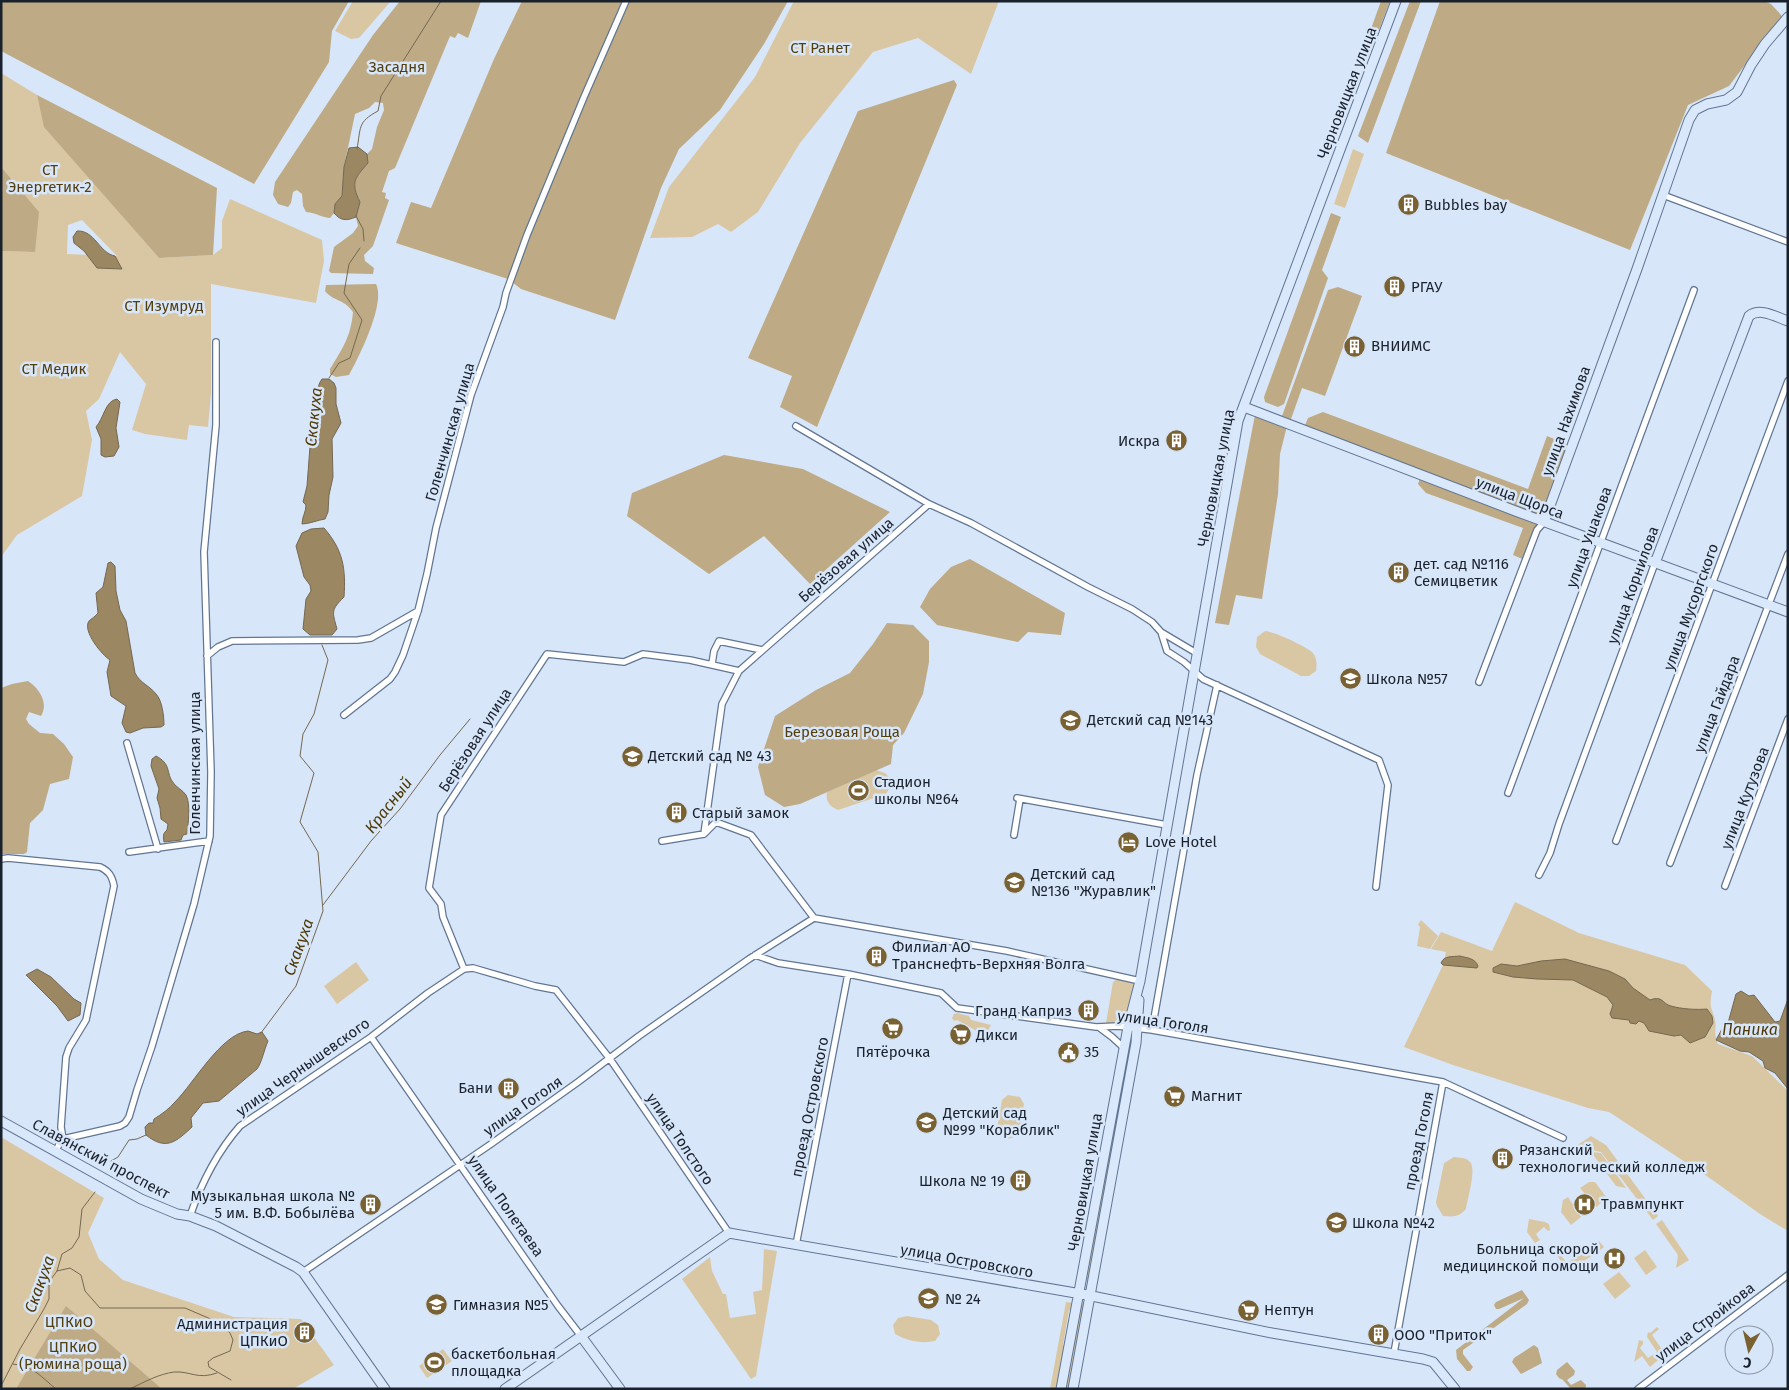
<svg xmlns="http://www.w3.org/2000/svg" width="1789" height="1390" viewBox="0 0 1789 1390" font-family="'Fira Sans',sans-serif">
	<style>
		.green { fill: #d9c7a4; fill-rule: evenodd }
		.forest { fill: #beaa84 }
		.water { fill: #9b8762; stroke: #746852 }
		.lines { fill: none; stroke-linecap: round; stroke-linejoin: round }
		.stream { stroke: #746852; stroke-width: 1 }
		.street-casing { stroke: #617692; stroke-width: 8 }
		.secondary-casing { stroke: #617692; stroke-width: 11 }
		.street { stroke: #fff; stroke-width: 5.5 }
		.secondary { stroke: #dae8fb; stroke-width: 9 }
		.labels { text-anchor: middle; stroke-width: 5; stroke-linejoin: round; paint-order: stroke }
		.park-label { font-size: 15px; fill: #533e0d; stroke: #d8e6f9 }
		.street-label { font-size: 15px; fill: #19212c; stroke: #d8e6f9 }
		.poi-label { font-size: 15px; fill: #19212c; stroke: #d8e6f9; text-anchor: start }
		.water-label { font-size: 16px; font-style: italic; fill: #4f3a07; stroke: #d8e6f9 }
	</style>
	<rect width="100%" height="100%" fill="#d8e6f9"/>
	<path class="green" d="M353,1H391L359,38L351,39L335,31Z
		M794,1H999L971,74L918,38L873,52L800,143L758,212L731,232L718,224L692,237L650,238L669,187L755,77Z
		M1,73L37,95L45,127L159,258L213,255L222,248V221L230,199L322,240L324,261L316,303L211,284V393L208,427L189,425L187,440L145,434L132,430L146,384L120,352L99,399L86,411L92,440L82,496L17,535L1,557V251L35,252L1,167ZM82,220L117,256L67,254L68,225Z
		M1353,149L1364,154L1345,208L1334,204Z
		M1265,631C1275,632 1303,645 1312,652C1317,657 1317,664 1316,671L1309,676H1301L1260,654L1256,647L1257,637Z
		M876,770L885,773L889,777L890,787L886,794L838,810C830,807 825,801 827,792Z
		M1515,902L1579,933L1685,965L1712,991C1709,1009 1711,1004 1715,1020C1717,1029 1713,1033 1718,1044L1752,1056L1788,1091V1231L1760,1214L1711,1179L1609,1112L1588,1108L1453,1065L1404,1047L1443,965L1446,952L1431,949L1441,932L1492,951Z
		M1421,920L1438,936L1430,949L1417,946L1420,927L1418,925Z
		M356,962L369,980L337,1004L324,986Z
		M1117,979L1134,983L1125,1023H1106L1113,982Z
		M957,1013L969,1016L971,1020L991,1025L984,1038L982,1034L957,1020L954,1021L952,1018L954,1014Z
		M1132,1041L1133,1043L1090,1280L1085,1279L1128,1042Z
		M1008,1095L1020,1097L1024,1104L1019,1133C1013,1139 1008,1140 1000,1136L997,1129L1002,1100Z
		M1591,1136L1606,1145L1658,1216L1653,1220L1601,1152L1577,1147L1576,1146Z
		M1,1137L104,1198L88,1233L99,1259L123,1280L234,1317L301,1319L334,1365L293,1389H1Z
		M1591,1152L1601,1153L1626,1188L1616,1186Z
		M1454,1157C1460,1158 1466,1157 1470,1162C1477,1169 1467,1199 1466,1209C1459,1217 1453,1217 1443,1216L1437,1206L1436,1202L1444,1163Z
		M1589,1182H1595L1607,1198L1596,1207L1580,1188Z
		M1568,1197L1581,1217L1571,1225L1561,1212L1563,1200Z
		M1529,1219L1545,1222L1549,1224L1550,1230L1548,1231L1544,1227L1536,1234L1540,1240L1535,1243L1527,1232Z
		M1662,1220L1689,1260L1676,1268L1678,1255L1656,1224Z
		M1599,1241L1604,1247L1569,1272L1553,1250V1248H1555L1567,1263Z
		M764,1249L777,1251L756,1376L751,1379L682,1279L710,1257L712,1271L723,1294H726L730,1318L756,1314L753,1292L762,1290Z
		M1645,1250L1657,1267L1646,1275L1634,1258Z
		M1619,1272L1631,1286L1615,1299L1603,1284Z
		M1066,1302L1074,1303L1073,1310H1069L1063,1345L1066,1346L1058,1389H1050Z
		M1080,1303L1085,1304L1070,1389H1064Z
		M907,1316L931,1320L938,1325L940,1334L935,1341C922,1344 907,1341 895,1334L893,1325L898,1318Z
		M1657,1327L1659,1329L1652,1335L1665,1354L1650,1367L1642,1356L1634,1362L1639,1340L1643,1341V1344L1640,1348L1648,1358L1657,1352L1647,1337L1648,1332L1650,1333Z
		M443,1349L452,1361L427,1378L419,1366Z"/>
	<path class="forest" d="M1,1H349L332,31L329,62L254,184L1,51Z
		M400,1H481L468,38L458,33L455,38L450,36L395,168L389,171L382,192L386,193L385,198L389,200L373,246L364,255L365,261L374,268L373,274L331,273L329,271L334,247L353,233L358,226L356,217L360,202C350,182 355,178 368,163L367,154L372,149L377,127L384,110L383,103L375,102L369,108L355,114L344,167L342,197L335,204L334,213L330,218C320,217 317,213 306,212L303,206L302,194L297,190L293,192L291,203L288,207L278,204L273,195L275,182L373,35Z
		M522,1H788L764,44L720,110L679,149L661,188L615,320L521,289L508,279L396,243L411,202L431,208L494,59Z
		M1381,1H1390L1369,56L1365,58L1362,54Z
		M1410,1H1421L1368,143L1358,136Z
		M1440,1H1764L1771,4L1782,16L1729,86L1688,105L1630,250L1386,153Z
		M954,80L957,85L817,427L780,407L792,376L748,358L858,111Z
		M37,95L217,188L213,255L159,258L44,127Z
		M1,167L39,212L35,252L1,251Z
		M1331,213L1341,217L1322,270L1328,278L1284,404L1278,407L1265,402L1264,397Z
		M376,284C386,303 359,357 349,375L336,377L330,374V369C343,348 351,336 353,312C343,298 334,302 325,291L326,285Z
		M1338,287L1362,296L1325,396L1302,388L1291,419L1282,416L1328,290Z
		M1323,412L1528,489L1547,436L1571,446L1525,560L1513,555L1523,528L1426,493L1418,484L1421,475L1303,430L1308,418Z
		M1255,415L1287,426L1280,454L1278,494L1262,599L1236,595L1229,625L1215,623Z
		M724,455L803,469L890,512L810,584L764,536L709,574L627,516L632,493Z
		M970,559L1065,613L1061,635L1028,632L1018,642L937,625L920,607L930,589L951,567Z
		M887,623L913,625L929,641V662L923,694L904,733L893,745L891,764L800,804L784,807L765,795L758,767L775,716L816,690L850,673L873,644Z
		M28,681C39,688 49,703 41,716L29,712L26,719L29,724L40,733L53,734L64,744L73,757L69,779L50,784L43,810L30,823L27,852L24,854H1V688L12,684Z
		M1522,1290L1529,1300L1527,1304L1463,1350V1354L1473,1367L1470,1371H1467L1457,1359L1456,1350L1524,1298L1499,1309H1496L1494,1305L1496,1302Z
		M66,1306L162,1389H16Z
		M1534,1345L1538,1348L1542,1363L1521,1374L1512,1362L1514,1358Z
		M1567,1362L1575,1371L1574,1375L1567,1380L1571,1385L1581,1380L1586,1385V1387L1583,1389L1570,1388L1563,1380L1559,1378L1556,1374L1557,1370Z"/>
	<path class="water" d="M358,147L367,154L368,163C355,178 350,182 360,202L356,217C346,221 341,221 334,213L335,204L342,196L344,167L349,148Z
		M77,231C95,230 99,253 115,256L122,269L97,268L84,251L74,243L73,237Z
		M322,379H329L334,383L336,388V404L341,423L332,439L333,477L329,495L328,512L325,519C318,520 309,524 302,524C302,517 306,512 306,505L303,502L307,486L311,433C328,416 310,395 322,379Z
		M117,399L120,402L116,428L119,447L114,456L105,457L101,455V439L96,427C104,418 105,401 117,399Z
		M324,528C343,550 346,568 344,597C331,610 332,611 337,629L332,635H310L303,629L306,599L311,591L310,585L304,577L296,546L302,533L311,529Z
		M111,562L115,566L116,591L120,610L126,621L135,673C140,683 150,686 156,694C162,700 164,716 164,725L161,727L143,728L130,733L126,732L122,723L126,706L111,696L107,672L110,660C102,655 82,631 89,621C91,619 96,616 98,613L96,593L103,587L108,563Z
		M156,756C171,764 166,771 172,781C175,787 183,790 186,795C191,805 188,823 187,834L183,835L181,840L164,842C163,836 163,833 167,830L168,824L161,819L160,808L157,798L159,789L151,766L152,759Z
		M1460,956C1467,958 1475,958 1478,966L1477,968L1443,965L1441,963C1444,955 1453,957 1460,956Z
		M1565,959L1609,971L1625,979L1633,988L1650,1000C1663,995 1662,1004 1671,1006C1681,1009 1697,1010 1707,1009L1712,1016L1713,1023L1705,1037L1690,1043L1681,1035L1674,1036L1649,1031L1644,1023L1639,1021L1636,1024L1630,1023L1629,1020L1612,1018L1610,1014L1613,1005L1607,997L1573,980L1537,979L1513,977L1493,972V968L1501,964L1517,966L1541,961Z
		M37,969L51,977L74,999L81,1003L80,1015L68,1021L57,1006L26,975Z
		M1741,991L1749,996L1754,995L1775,1022L1780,1021L1788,999V1089L1775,1073L1765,1068L1763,1061L1749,1052L1740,1051L1716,1040L1722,1029L1728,1023L1736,994Z
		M248,1031L257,1034L262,1032L268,1041C264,1050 262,1062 257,1069L219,1101L203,1103L191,1118L192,1127C176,1142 166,1151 146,1135L145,1127L149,1123H153L154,1119C162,1114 169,1109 175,1102C194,1083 221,1034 248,1031Z"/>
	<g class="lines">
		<path class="stream" d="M357,149C361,128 357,122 378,111L381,96L441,1
			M356,216L363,229L364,241
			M329,378L339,363L350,358L362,320L344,293L349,264L360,248
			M323,905L371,841L400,809L440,755L470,719
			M261,1033L296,986L323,911L318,852L300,822L314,773L300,756L303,734L314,714L328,660L322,645
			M111,1161L118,1157L129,1140L137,1139L146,1135
			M57,1271L70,1268L81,1275L85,1291L100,1308H185L220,1323L230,1333L233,1340L230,1351L213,1358L208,1362L209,1367L231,1380
			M13,1364C34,1366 41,1377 56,1389
			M1,1386L20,1349L44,1309L49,1299V1282L57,1271L62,1254L72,1248L79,1237L82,1209L95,1192
			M130,1389C144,1382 159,1374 174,1372C191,1371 197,1380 217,1373"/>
		<defs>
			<path id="street" d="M1663,195L1788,242
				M796,426L929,504L971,523L1088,587L1132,609L1152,622L1161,632L1198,654
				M1161,632L1167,651L1184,662L1203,679L1379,760L1388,785L1376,887
				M207,656L218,647L232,641L358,640L371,638L418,611
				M712,664L714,651L719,641L762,650
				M1479,682L1537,530L1544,522
				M344,715L390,679L395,672L403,655L418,611L427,574L436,528L471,395L503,307L506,293L527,235L584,97L626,1
				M127,743L158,849
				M1508,793L1694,290
				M1017,798L1167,825
				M704,834L716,822L751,835L814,918
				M1014,835L1020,799
				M662,841L704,834L722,704L739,671L929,504
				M1616,841L1788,381
				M129,852L209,841
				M1,859L8,858L100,867C109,871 112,876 114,886L86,1020L69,1048L66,1057L61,1127L63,1139
				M1670,863L1788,554
				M1539,875L1550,853L1559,824L1655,563
				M1725,886L1788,719
				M755,955L778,963L848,974L941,993L957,1008L1096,1027L1118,1026L1152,1030L1443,1082L1563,1138
				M464,969L443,917L441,904L429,888L441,815L547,654L624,662L643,654L690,660L739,671
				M464,969L473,968L535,986L556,990L610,1059L729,1233
				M1100,1028L1112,1037L1124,1048
				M1152,1030L1197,775L1217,685
				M371,1037L558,1306L581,1336
				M56,1151L60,1142L63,1139L120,1126L125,1123L129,1117L137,1090L152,1046L194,904L210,836L211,772L204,552L216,425V342
				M190,1216C201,1184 218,1151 240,1126L371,1037L428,993L464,969
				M796,1245L848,974
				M303,1272L491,1144L578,1082L639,1036L749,959L814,918L1007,951L1140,981
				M1394,1353L1443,1082
				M1638,1389L1788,1275"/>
			<path id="secondary" d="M1244,407L1518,512L1788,612
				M1544,522L1637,269L1689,120L1695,110L1707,104L1726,100L1737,92L1751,65L1765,44L1788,17
				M1655,563L1749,316C1760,307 1776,317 1788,321
				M1,1121L141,1199L177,1214L190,1216L216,1226L296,1267L303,1272L385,1389
				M581,1336L620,1389
				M505,1389L729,1233L1087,1295L1272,1333L1423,1359L1433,1362L1455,1389
				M1061,1389L1128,1027L1140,981L1238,421L1396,1
				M1073,1389L1136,1043L1139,1000"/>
		</defs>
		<use href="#street" class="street-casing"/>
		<use href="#secondary" class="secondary-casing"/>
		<use href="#street" class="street"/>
		<use href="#secondary" class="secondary"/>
	</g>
	<defs>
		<symbol id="building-disc" viewBox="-11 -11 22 22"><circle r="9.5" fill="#796131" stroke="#d8e6f9"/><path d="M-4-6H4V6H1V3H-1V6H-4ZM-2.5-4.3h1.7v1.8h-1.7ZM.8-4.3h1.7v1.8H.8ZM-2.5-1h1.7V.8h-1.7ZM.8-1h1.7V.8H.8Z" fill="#fff"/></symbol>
		<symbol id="school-disc" viewBox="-11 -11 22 22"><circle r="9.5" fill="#796131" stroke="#d8e6f9"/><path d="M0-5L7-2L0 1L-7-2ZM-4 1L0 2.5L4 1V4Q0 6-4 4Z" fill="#fff"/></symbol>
		<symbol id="stadium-disc" viewBox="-11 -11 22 22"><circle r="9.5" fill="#796131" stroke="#d8e6f9"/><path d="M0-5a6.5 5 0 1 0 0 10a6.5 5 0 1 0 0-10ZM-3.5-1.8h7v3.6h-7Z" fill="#fff"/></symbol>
		<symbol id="hotel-disc" viewBox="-11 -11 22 22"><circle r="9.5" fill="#796131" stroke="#d8e6f9"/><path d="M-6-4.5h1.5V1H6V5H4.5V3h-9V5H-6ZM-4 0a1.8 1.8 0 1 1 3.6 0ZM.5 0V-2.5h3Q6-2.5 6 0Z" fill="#fff"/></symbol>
		<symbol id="supermarket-disc" viewBox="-11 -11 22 22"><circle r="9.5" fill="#796131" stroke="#d8e6f9"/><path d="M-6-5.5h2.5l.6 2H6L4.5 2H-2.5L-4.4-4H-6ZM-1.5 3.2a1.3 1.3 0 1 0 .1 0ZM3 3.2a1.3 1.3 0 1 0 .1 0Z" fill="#fff"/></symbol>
		<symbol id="civic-disc" viewBox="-11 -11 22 22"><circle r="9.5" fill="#796131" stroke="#d8e6f9"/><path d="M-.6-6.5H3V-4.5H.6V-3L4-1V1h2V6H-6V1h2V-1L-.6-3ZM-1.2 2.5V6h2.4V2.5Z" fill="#fff"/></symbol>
		<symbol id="hospital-disc" viewBox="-11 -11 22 22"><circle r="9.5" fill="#796131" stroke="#d8e6f9"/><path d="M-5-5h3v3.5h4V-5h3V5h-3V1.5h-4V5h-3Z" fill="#fff"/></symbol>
	</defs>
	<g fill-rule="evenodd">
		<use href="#building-disc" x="1396" y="192" width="25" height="25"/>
		<use href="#building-disc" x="1382" y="274" width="25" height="25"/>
		<use href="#building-disc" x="1342" y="334" width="25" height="25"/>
		<use href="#building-disc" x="1164" y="428" width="25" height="25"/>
		<use href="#building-disc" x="1386" y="560" width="25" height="25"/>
		<use href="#school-disc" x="1338" y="666" width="25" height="25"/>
		<use href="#school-disc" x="1058" y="708" width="25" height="25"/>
		<use href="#school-disc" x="620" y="744" width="25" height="25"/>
		<use href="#stadium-disc" x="846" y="778" width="25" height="25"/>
		<use href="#building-disc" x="664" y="800" width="25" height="25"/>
		<use href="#hotel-disc" x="1116" y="830" width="25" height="25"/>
		<use href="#school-disc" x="1002" y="870" width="25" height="25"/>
		<use href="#building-disc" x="864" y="944" width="25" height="25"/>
		<use href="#building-disc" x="1076" y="998" width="25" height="25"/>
		<use href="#supermarket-disc" x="880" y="1016" width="25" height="25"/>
		<use href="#supermarket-disc" x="948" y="1022" width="25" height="25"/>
		<use href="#civic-disc" x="1056" y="1040" width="25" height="25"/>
		<use href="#building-disc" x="496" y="1076" width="25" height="25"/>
		<use href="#supermarket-disc" x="1162" y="1084" width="25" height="25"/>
		<use href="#school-disc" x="914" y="1110" width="25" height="25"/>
		<use href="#building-disc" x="1490" y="1146" width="25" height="25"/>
		<use href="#building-disc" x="1008" y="1168" width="25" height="25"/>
		<use href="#hospital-disc" x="1572" y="1192" width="25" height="25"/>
		<use href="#building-disc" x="358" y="1192" width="25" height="25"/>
		<use href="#school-disc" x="1324" y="1210" width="25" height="25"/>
		<use href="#hospital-disc" x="1602" y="1246" width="25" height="25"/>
		<use href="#school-disc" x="916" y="1286" width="25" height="25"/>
		<use href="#school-disc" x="424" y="1292" width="25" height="25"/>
		<use href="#supermarket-disc" x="1236" y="1298" width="25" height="25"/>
		<use href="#building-disc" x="292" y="1320" width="25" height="25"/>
		<use href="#building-disc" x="1366" y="1322" width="25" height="25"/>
		<use href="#stadium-disc" x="422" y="1350" width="25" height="25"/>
	</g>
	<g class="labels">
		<g class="park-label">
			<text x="820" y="53">СТ Ранет</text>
			<text x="397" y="72">Засадня</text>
			<text x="50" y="175">СТ<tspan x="50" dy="17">Энергетик-2</tspan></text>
			<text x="164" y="311">СТ Изумруд</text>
			<text x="54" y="374">СТ Медик</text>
			<text x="842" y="737">Березовая Роща</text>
			<text x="69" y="1327">ЦПКиО</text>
			<text x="73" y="1352">ЦПКиО<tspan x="73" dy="17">(Рюмина роща)</tspan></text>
		</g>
		<g class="street-label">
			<text transform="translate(1347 93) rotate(-69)" y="5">Черновицкая улица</text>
			<text transform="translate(1566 421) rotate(-70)" y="5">улица Нахимова</text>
			<text transform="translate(450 432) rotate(-74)" y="5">Голенчинская улица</text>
			<text transform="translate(1216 478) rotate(-79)" y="5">Черновицкая улица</text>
			<text transform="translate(1520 498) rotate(21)" y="5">улица Щорса</text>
			<text transform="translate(1589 537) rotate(-70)" y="5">улица Ушакова</text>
			<text transform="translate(846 560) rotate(-41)" y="5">Берёзовая улица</text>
			<text transform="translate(1633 585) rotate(-70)" y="5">улица Корнилова</text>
			<text transform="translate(1691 607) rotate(-70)" y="5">улица Мусоргского</text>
			<text transform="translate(1717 704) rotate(-69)" y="5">улица Гайдара</text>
			<text transform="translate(475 740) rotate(-57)" y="5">Берёзовая улица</text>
			<text transform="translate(195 763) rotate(-90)" y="5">Голенчинская улица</text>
			<text transform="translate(1745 798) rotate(-69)" y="5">улица Кутузова</text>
			<text transform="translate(1163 1022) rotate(8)" y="5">улица Гоголя</text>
			<text transform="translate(303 1067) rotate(-35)" y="5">улица Чернышевского</text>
			<text transform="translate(523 1106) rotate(-35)" y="5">улица Гоголя</text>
			<text transform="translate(810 1107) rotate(-79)" y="5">проезд Островского</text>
			<text transform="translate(680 1139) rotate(56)" y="5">улица Толстого</text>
			<text transform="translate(1419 1141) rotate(-79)" y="5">проезд Гоголя</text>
			<text transform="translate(101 1159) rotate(28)" y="5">Славянский проспект</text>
			<text transform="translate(1085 1182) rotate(-80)" y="5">Черновицкая улица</text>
			<text transform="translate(506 1206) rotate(55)" y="5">улица Полетаева</text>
			<text transform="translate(967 1261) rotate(10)" y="5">улица Островского</text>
			<text transform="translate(1705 1322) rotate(-37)" y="5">улица Стройкова</text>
		</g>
		<g class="poi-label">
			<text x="1424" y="210">Bubbles bay</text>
			<text x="1411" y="292">РГАУ</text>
			<text x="1371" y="351">ВНИИМС</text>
			<text x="1160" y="446" text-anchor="end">Искра</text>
			<text x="1414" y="569">дет. сад №116<tspan x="1414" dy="17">Семицветик</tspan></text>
			<text x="1366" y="684">Школа №57</text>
			<text x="1087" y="725">Детский сад №143</text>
			<text x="648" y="761">Детский сад № 43</text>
			<text x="874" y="787">Стадион<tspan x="874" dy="17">школы №64</tspan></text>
			<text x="692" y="818">Старый замок</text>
			<text x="1145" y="847">Love Hotel</text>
			<text x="1031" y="879">Детский сад<tspan x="1031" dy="17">№136 "Журавлик"</tspan></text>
			<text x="892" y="952">Филиал АО<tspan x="892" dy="17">Транснефть-Верхняя Волга</tspan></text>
			<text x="1072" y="1016" text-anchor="end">Гранд Каприз</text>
			<text x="976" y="1040">Дикси</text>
			<text x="893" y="1057" text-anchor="middle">Пятёрочка</text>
			<text x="1084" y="1057">35</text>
			<text x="493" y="1093" text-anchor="end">Бани</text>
			<text x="1191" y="1101">Магнит</text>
			<text x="943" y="1118">Детский сад<tspan x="943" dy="17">№99 "Кораблик"</tspan></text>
			<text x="1519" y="1155">Рязанский<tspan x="1519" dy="17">технологический колледж</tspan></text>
			<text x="1005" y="1186" text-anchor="end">Школа № 19</text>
			<text x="355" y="1201" text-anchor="end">Музыкальная школа №<tspan x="355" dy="17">5 им. В.Ф. Бобылёва</tspan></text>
			<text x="1601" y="1209">Травмпункт</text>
			<text x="1352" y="1228">Школа №42</text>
			<text x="1599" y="1254" text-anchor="end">Больница скорой<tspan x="1599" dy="17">медицинской помощи</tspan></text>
			<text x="945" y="1304">№ 24</text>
			<text x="453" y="1310">Гимназия №5</text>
			<text x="1264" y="1315">Нептун</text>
			<text x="288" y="1329" text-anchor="end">Администрация<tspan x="288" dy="17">ЦПКиО</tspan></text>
			<text x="1394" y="1340">ООО "Приток"</text>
			<text x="451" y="1359">баскетбольная<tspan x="451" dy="17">площадка</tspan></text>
		</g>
		<g class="water-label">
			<text transform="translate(313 417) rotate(-84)" y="6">Скакуха</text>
			<text transform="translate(388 805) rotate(-52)" y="6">Красный</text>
			<text transform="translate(298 947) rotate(-70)" y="6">Скакуха</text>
			<text x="1750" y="1035">Паника</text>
			<text transform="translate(39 1284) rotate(-70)" y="6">Скакуха</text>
		</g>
	</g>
	<rect width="1789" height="1390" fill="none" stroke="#19212c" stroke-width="5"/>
	<g transform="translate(1749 1350) rotate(188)"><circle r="24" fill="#d8e6f9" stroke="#8c97a7"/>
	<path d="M0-4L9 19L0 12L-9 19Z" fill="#796131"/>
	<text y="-8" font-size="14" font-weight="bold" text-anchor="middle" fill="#19212c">С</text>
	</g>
</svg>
